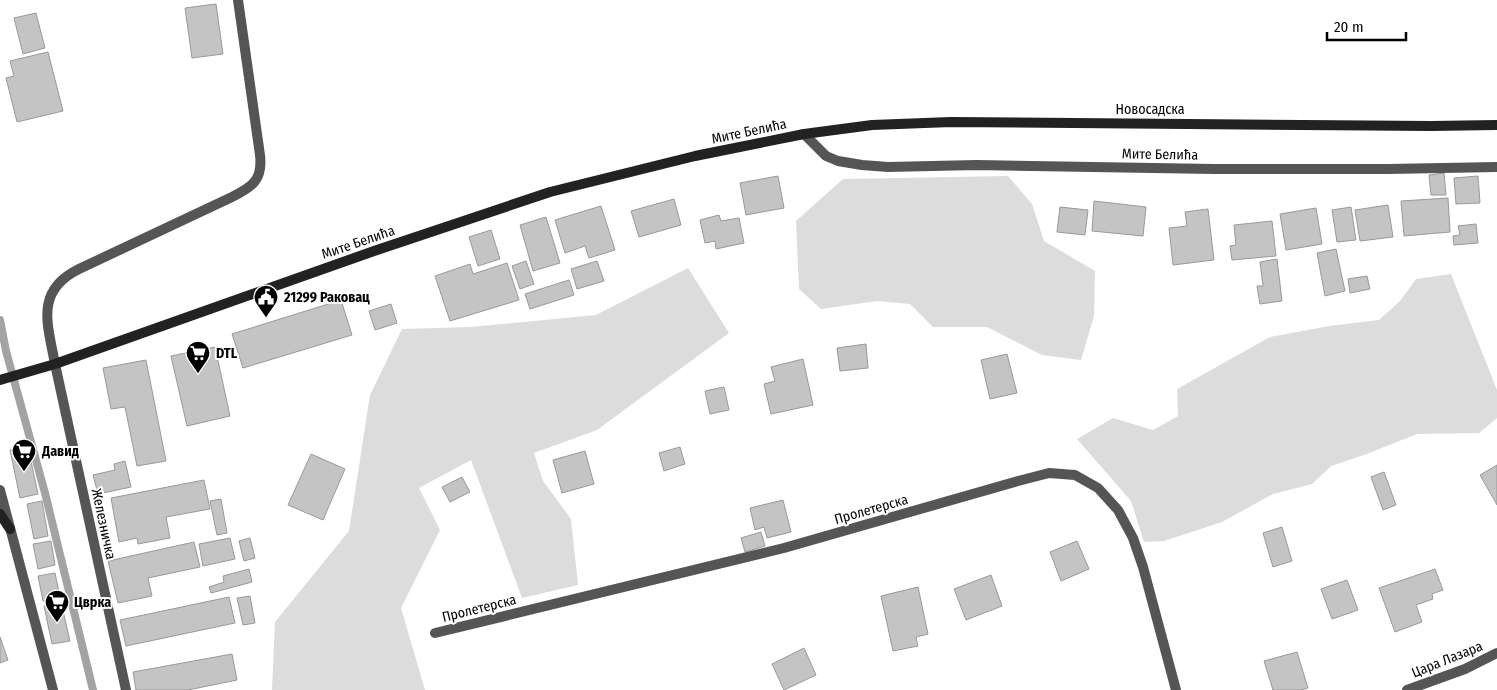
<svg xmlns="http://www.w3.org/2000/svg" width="1497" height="690" viewBox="0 0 1497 690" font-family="'Fira Sans Condensed',sans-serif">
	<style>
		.green { fill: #dcdcdc }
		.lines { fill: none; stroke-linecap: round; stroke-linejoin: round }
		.stream { stroke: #a3a3a3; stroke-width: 8 }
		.building { fill: #c4c4c4; stroke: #999 }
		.service { stroke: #555; stroke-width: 10 }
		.minor { stroke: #555; stroke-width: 10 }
		.tertiary { stroke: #555; stroke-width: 10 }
		.secondary { stroke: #222; stroke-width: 10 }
		.labels { text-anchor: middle; stroke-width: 4; stroke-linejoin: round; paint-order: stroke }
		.street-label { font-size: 14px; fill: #000; stroke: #fff }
		.poi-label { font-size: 14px; font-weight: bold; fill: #000; stroke: #fff; text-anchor: start }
	</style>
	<rect width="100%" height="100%" fill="#fff"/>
	<path class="green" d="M1008,176L1032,204L1044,241L1095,271L1094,316L1081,360L1042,355L987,327H933L910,304L877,301L821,309L799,289L796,221L843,179Z
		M688,268L729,333L597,430L534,453L543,481L571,519L578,585L522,598L471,460L419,488L440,530L401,608L425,690H272L275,622L349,531L370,395L402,329L471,327L596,315Z
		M1451,274L1497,390V418L1479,433L1417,434L1364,455L1331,466L1312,484L1273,494L1222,522L1164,541L1144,542L1131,501L1077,439L1113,418L1153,430L1178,416L1177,389L1270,337L1329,326L1379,320L1400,301L1416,279Z"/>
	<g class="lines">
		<path class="stream" d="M0,320L6,351L45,493L93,690"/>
	</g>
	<path class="building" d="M216,4L223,54L192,58L185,8Z
		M36,13L45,48L23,54L14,18Z
		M48,52L63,111L17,122L6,78L14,76L10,61Z
		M1444,173L1446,195H1431L1429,175Z
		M778,176L784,208L746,215L740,183Z
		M1478,176L1480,203L1456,204L1454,178Z
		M1448,198L1450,232L1404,236L1401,201Z
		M674,199L681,225L639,237L631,211Z
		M1094,201L1146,207L1143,236L1092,231Z
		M1388,205L1393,237L1360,241L1355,210Z
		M601,206L615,250L589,258L585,246L565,253L555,220Z
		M1060,207L1088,210L1085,235L1057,232Z
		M1351,207L1356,240L1337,242L1332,210Z
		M1316,208L1322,244L1286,250L1280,214Z
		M1208,209L1214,260L1173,265L1169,228L1187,226L1185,212Z
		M719,215L721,221L739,218L744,243L716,249L715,241L705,243L700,220Z
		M546,217L560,263L533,271L520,225Z
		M1272,221L1276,256L1232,260L1230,246L1236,245L1234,225Z
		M1476,224L1478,243L1454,245L1453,236L1460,235L1458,226Z
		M491,230L500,259L478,266L469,237Z
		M1336,249L1345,291L1325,296L1317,253Z
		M1277,259L1282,301L1260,304L1257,286H1263L1260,262Z
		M526,261L534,284L520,289L512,266Z
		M597,261L604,281L577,289L571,269Z
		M507,263L519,300L450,321L435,276L470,264L473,274Z
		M1367,276L1370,289L1350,293L1348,279Z
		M569,280L574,295L530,309L525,294Z
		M341,300L352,335L243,368L232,334Z
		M391,304L397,323L375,330L369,311Z
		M866,344L868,368L840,371L837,348Z
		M215,347L230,416L187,426L171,356Z
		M1007,354L1017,393L990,399L981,360Z
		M803,359L813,405L771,414L764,384L775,381L771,367Z
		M146,360L166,461L137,466L125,407L111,409L103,368Z
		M724,387L729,410L710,414L705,391Z
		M28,447L38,494L20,498L10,450Z
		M680,447L685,464L664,471L659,453Z
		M585,451L594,484L562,493L553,460Z
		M311,454L345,469L323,520L288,505Z
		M125,461L131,487L98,494L93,475L115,470L114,464Z
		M1497,465V505L1480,475Z
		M1384,472L1396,505L1383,510L1371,477Z
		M462,477L470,492L450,502L442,487Z
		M204,480L210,509L166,517L170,538L138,544L137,538L119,542L111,498Z
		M221,499L227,533L217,535L210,501Z
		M783,500L791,532L767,538L764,527L755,530L750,508Z
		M42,501L48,536L34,539L27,504Z
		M1282,527L1292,561L1273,567L1263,533Z
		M761,532L765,546L745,552L741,538Z
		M230,538L235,559L203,566L199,544Z
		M250,538L255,558L244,561L239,541Z
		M51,541L55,565L38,569L33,544Z
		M1077,541L1089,569L1061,581L1050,552Z
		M194,542L200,567L148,578L152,596L118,603L108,561Z
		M249,569L252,582L211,593L209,587L224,582L223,576Z
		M1435,569L1443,590L1432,594L1433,599L1416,605L1422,622L1395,632L1379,588Z
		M55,573L60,597L43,601L38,576Z
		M991,575L1002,606L966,620L954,589Z
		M1347,580L1358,610L1332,619L1321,589Z
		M918,587L928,634L916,637L918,646L893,651L881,596Z
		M250,596L255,623L243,625L237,598Z
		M229,597L235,623L126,646L120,620Z
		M61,602L70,641L52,644L44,606Z
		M0,637L8,660L0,663Z
		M804,648L816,675L784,690L772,664Z
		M1297,652L1308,688L1301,690H1273L1264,661Z
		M232,654L237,680L188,690H136L133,672Z"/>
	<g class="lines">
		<path class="service" d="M55,364C48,325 34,291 79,269L232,197C252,187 263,180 260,155L238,0"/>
		<path class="minor" d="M804,134L826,156L838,161L862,165L888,167L977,165L1214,169H1388L1497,167
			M55,364L126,690
			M435,633L784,548L1018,481L1049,473L1075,475L1098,488L1118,510L1133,538L1143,567L1176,690
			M1407,690L1465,669L1497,653"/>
		<path class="tertiary" d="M0,490L53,690"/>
		<path class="secondary" d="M0,380L55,364L374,251L550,192L695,156L804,134L872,125L951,122L1431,126L1497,125
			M0,514L10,529"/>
	</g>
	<defs>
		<symbol id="civic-pin" viewBox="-11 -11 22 30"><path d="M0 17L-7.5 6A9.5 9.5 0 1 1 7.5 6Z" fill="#000" stroke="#fff"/><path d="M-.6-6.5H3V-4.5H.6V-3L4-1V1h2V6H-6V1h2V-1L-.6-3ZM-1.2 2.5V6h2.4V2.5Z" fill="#fff"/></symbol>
		<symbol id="supermarket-pin" viewBox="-11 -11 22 30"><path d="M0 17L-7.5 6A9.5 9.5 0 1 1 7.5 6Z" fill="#000" stroke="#fff"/><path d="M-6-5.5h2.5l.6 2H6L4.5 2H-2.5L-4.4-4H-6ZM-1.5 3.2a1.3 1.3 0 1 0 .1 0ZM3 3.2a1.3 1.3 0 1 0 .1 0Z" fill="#fff"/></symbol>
	</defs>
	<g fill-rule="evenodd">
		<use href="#civic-pin" x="252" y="283" width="28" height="38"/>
		<use href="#supermarket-pin" x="184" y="339" width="28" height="38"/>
		<use href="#supermarket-pin" x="10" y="437" width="28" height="38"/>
		<use href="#supermarket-pin" x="43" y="588" width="28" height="38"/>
	</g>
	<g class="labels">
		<g class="street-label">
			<text x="1150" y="114">Новосадска</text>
			<text transform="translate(749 131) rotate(-12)" y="5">Мите Белића</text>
			<text transform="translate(1160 154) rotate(1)" y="5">Мите Белића</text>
			<text transform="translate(358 242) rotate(-19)" y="5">Мите Белића</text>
			<text transform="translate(871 509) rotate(-16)" y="5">Пролетерска</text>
			<text transform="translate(104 524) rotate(78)" y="5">Железничка</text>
			<text transform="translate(479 608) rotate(-14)" y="5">Пролетерска</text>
			<text transform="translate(1447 659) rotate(-22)" y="5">Цара Лазара</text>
		</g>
		<g class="poi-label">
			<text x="284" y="302">21299 Раковац</text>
			<text x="216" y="358">DTL</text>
			<text x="42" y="456">Давид</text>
			<text x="74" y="607">Цврка</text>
		</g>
	</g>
	<path d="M1327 32v8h79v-8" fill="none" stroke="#000000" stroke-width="2.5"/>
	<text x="1334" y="32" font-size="15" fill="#000000" stroke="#ffffff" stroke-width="4" paint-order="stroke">20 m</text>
</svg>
